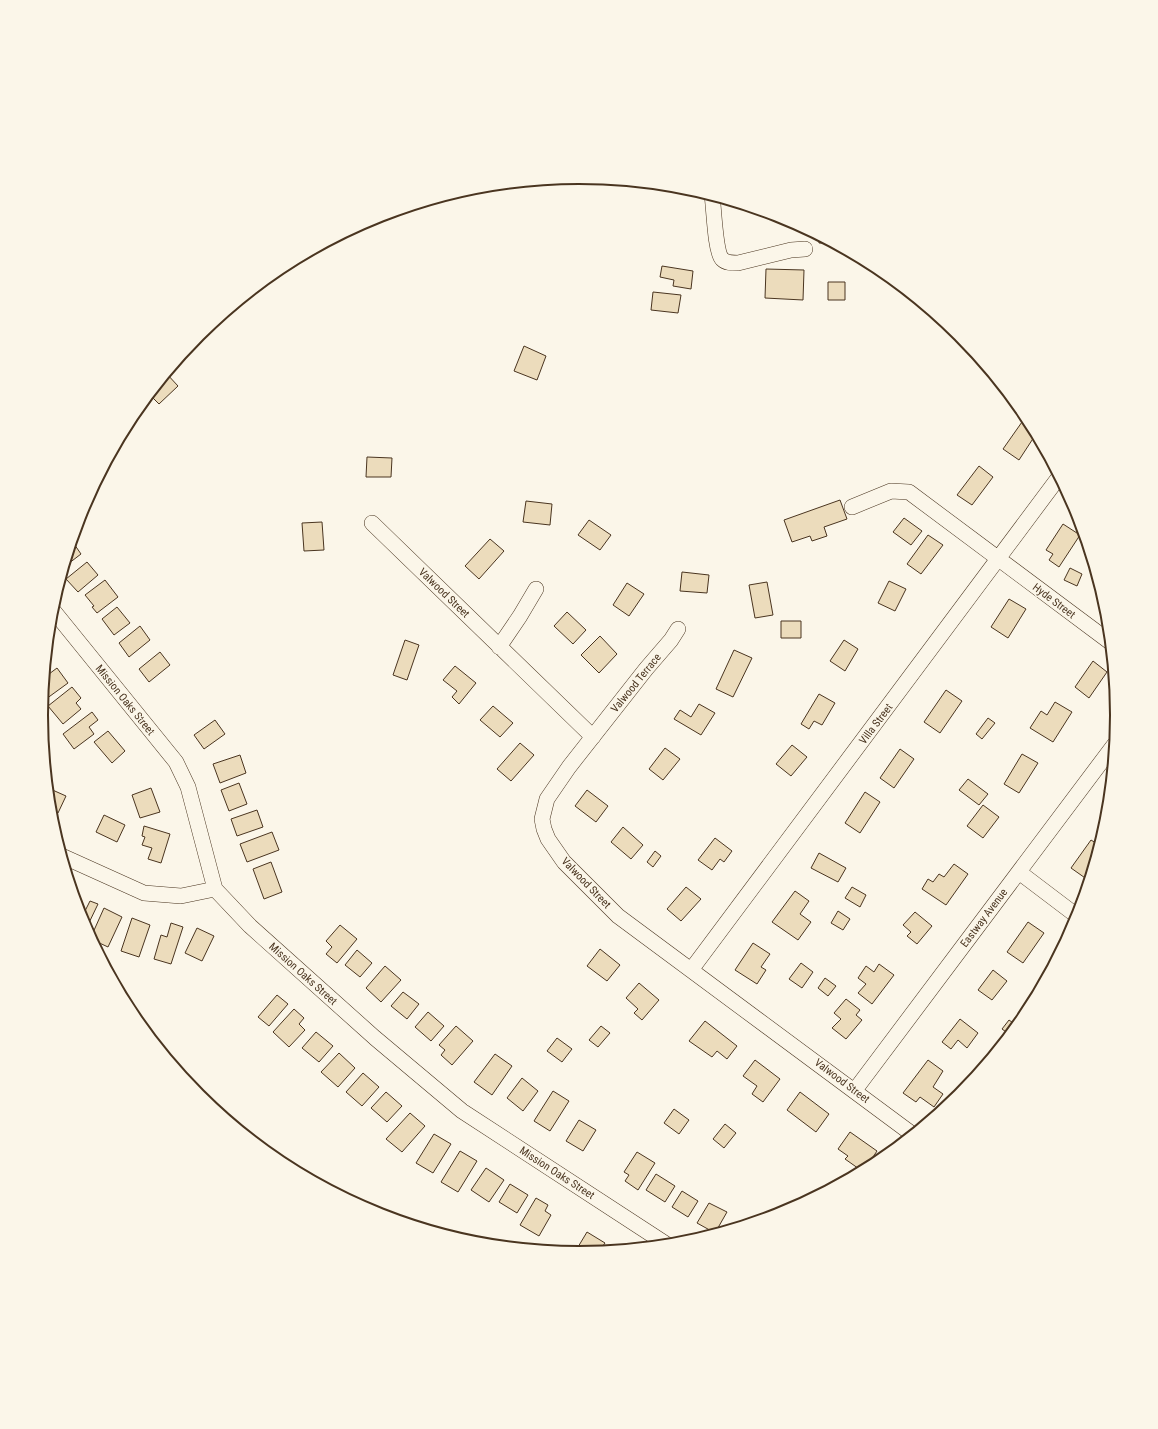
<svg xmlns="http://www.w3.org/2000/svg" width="1158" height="1429" viewBox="0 0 1158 1429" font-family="'Roboto Condensed',sans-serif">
<rect width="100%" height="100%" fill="#fbf6e9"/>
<!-- building -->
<path fill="#ecdcbc" stroke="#4a3520" d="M 819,236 L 833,243 L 819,243 Z
M 662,266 L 693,271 L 691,289 L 673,286 L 674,280 L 660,277 Z
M 766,269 L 804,270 L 803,300 L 765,298 Z
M 828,282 L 845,282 L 845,300 L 828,300 Z
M 653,292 L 681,295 L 678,313 L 651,310 Z
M 208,326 L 212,330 L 195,349 L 190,344 L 199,334 Z
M 524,346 L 546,356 L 537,380 L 514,371 Z
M 166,373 L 178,386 L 159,404 L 149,394 Z
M 1022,422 L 1035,432 L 1036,434 L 1019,460 L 1003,449 Z
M 367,457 L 392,458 L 391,477 L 366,477 Z
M 979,466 L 993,477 L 972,505 L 957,495 Z
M 840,500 L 847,519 L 824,527 L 827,536 L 812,541 L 810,536 L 792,542 L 784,520 Z
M 526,501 L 552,504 L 550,525 L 523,522 Z
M 904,518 L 922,531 L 911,545 L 893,532 Z
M 589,520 L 611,535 L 600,550 L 578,535 Z
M 322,522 L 324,550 L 304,551 L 302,523 Z
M 1063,524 L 1080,535 L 1059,567 L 1049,560 L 1053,554 L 1046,550 Z
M 928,535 L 943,545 L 921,574 L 907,564 Z
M 490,539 L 504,551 L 479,579 L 465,566 Z
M 72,541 L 81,554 L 64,567 Z
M 87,562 L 98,575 L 78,592 L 66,579 Z
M 1070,568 L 1082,574 L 1077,586 L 1064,580 Z
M 682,572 L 709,575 L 707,593 L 680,591 Z
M 105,580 L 118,597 L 97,613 L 92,607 L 94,606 L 85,595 Z
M 889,581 L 906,589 L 895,611 L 878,603 Z
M 767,582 L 773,615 L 755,618 L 749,585 Z
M 627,583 L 644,594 L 629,616 L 613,605 Z
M 1009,599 L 1026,609 L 1008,638 L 991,627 Z
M 117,607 L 130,623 L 114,635 L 102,619 Z
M 567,612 L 586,630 L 573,644 L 554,626 Z
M 781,621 L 801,621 L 801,638 L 781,638 Z
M 140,626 L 150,640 L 129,657 L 119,643 Z
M 600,636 L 617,654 L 599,673 L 581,655 Z
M 405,640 L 419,645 L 407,680 L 393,675 Z
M 844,640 L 858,649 L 845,671 L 830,661 Z
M 734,650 L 752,658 L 733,697 L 716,689 Z
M 160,652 L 170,665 L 149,682 L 139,669 Z
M 1093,661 L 1107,672 L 1089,698 L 1075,687 Z
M 455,666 L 476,683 L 459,704 L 452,697 L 457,691 L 443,680 Z
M 57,668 L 68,683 L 46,699 L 43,695 L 45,677 Z
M 72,687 L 81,698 L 76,703 L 81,709 L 63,724 L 48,706 Z
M 946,690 L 962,701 L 940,733 L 924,722 Z
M 819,694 L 835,703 L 822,725 L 814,721 L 809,729 L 801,724 Z
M 1055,702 L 1072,712 L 1053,742 L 1030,728 L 1041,711 L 1047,715 Z
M 699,704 L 715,713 L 701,735 L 674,719 L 680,710 L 691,717 Z
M 493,706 L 513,723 L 500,737 L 480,720 Z
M 92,712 L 98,720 L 89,727 L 94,734 L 74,749 L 63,734 Z
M 988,718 L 995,723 L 982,739 L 976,734 Z
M 215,720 L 225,734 L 204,749 L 194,735 Z
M 108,731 L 125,751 L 112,763 L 94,742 Z
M 520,743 L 534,755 L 511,781 L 497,769 Z
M 792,745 L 807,757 L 791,776 L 776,764 Z
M 665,748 L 680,759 L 663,780 L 649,769 Z
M 900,749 L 914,759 L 894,788 L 880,778 Z
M 1022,754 L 1038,763 L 1019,793 L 1004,784 Z
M 240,755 L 246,773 L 220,783 L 213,764 Z
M 968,779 L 988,794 L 979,805 L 959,790 Z
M 239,783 L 247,804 L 229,811 L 221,790 Z
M 48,788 L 66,796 L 58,813 L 50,810 Z
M 151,788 L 160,812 L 140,818 L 132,795 Z
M 587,790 L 608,806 L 596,822 L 575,806 Z
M 865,792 L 880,802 L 860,833 L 845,823 Z
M 983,805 L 999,817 L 983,838 L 967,826 Z
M 257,810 L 263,827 L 237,836 L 231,819 Z
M 104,815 L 125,825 L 117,842 L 96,832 Z
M 144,826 L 170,834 L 161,863 L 148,859 L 152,848 L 142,845 L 145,837 L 142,836 Z
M 623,827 L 643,845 L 631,859 L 611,842 Z
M 272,832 L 279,850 L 247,862 L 240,844 Z
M 715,838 L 732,851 L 724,862 L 720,859 L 712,870 L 698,860 Z
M 1091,840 L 1099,845 L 1088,880 L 1071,868 Z
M 655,851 L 661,856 L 653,867 L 647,862 Z
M 819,853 L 846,868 L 838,882 L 811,868 Z
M 271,862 L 282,892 L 264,899 L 253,869 Z
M 954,864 L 968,874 L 946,905 L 922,889 L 928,879 L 933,882 L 939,874 L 944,877 Z
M 686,887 L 701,899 L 681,921 L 667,909 Z
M 852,887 L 866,895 L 860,907 L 845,898 Z
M 795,891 L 809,901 L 800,914 L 811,922 L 798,940 L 772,922 Z
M 90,901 L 98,904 L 86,929 L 82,920 L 78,908 L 85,911 Z
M 104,908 L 122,917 L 108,947 L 93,940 L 91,937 Z
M 838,911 L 850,919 L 843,930 L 831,923 Z
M 915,912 L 932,926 L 917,944 L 907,936 L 911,932 L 903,925 Z
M 132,918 L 150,925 L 139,957 L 121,951 Z
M 1028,922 L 1044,933 L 1023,963 L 1007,952 Z
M 171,923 L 183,927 L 171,964 L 154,959 L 161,935 L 167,937 Z
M 340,925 L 357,939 L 337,963 L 326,954 L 332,947 L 326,941 Z
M 197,928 L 214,936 L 202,961 L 185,953 Z
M 753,943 L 770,954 L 761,967 L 766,970 L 757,984 L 735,970 Z
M 600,949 L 620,965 L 607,981 L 587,966 Z
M 357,950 L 372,963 L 360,977 L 345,965 Z
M 801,963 L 813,972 L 802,988 L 789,979 Z
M 879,964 L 894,975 L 872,1004 L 858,993 L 866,984 L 858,978 L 866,966 L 874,972 Z
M 385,966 L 401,980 L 381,1002 L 366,988 Z
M 993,970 L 1007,981 L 992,1000 L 978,990 Z
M 825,978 L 836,986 L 828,996 L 818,988 Z
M 639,983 L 659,1000 L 642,1020 L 634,1013 L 638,1009 L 626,998 Z
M 403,992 L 419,1004 L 407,1019 L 391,1006 Z
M 277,995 L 288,1004 L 269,1026 L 258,1017 Z
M 846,999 L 860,1010 L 856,1015 L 862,1020 L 846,1039 L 832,1028 L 841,1019 L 834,1013 Z
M 294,1009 L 304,1018 L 299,1024 L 305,1030 L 289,1047 L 273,1032 Z
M 428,1012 L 444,1026 L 431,1041 L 415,1027 Z
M 960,1019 L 978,1033 L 967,1048 L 958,1040 L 951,1049 L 942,1042 Z
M 1009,1020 L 1016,1025 L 1009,1034 L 1002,1029 Z
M 705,1021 L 737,1046 L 727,1059 L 717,1051 L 712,1057 L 689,1041 Z
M 456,1026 L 473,1041 L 452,1065 L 441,1055 L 445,1050 L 439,1045 Z
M 601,1026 L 610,1033 L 598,1047 L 589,1040 Z
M 316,1032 L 333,1046 L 319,1062 L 302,1048 Z
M 557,1038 L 572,1049 L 562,1062 L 547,1051 Z
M 339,1053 L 355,1068 L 338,1087 L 321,1072 Z
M 495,1054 L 512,1066 L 492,1095 L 474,1082 Z
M 755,1060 L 780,1079 L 763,1102 L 752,1094 L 757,1086 L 743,1076 Z
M 928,1060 L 943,1071 L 933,1087 L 943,1094 L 934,1107 L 920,1097 L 916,1102 L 903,1093 Z
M 363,1073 L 379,1087 L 362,1106 L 346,1092 Z
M 522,1078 L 538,1091 L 523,1111 L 507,1098 Z
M 553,1091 L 569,1101 L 550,1131 L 534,1121 Z
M 386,1092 L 402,1106 L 387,1122 L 371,1108 Z
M 800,1092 L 829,1114 L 816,1132 L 787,1110 Z
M 674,1109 L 689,1120 L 679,1134 L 664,1123 Z
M 410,1113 L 425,1126 L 402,1152 L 386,1139 Z
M 579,1120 L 596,1130 L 583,1151 L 566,1141 Z
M 725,1124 L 736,1133 L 724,1148 L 713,1139 Z
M 850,1132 L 877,1151 L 865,1169 L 862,1171 L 845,1159 L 848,1156 L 838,1149 Z
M 434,1134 L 451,1144 L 433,1173 L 416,1163 Z
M 460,1151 L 477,1161 L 458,1192 L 441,1182 Z
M 637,1152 L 655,1163 L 638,1190 L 625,1181 L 629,1175 L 624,1172 Z
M 486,1168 L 504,1180 L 489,1202 L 471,1190 Z
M 656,1174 L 675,1186 L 665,1202 L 646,1190 Z
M 510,1184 L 528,1195 L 517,1213 L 499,1202 Z
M 682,1191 L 698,1201 L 688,1217 L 672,1207 Z
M 536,1198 L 548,1205 L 545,1211 L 551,1215 L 539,1236 L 520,1225 Z
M 709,1203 L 727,1212 L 715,1233 L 697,1223 Z
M 587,1232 L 605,1243 L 600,1250 L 575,1252 Z"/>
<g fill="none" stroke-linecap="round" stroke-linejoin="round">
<defs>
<path id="minor" d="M 712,195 C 714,208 715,251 722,259 C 726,263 732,263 738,263 L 791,250 L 805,249
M 852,507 L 891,491 L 909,492 L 1110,642
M 372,523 L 593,737
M 52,609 L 176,762 L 188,787 L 215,889 L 250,926 L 375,1038 L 462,1111 L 666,1244
M 678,629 L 671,640 L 646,669 L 569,767 L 547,799 L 542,819 L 544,829 L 548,839 L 564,862 L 618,916 L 912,1134
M 499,647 L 520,616 L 536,589
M 62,856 L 144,893 L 181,896 L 215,889
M 1019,872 L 1077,916
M 691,970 L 1059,477
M 855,1090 L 1114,745"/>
</defs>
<!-- minor casing -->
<use href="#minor" stroke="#4a3520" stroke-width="16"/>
<!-- minor -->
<use href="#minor" stroke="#fbf6e9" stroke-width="15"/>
</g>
<g text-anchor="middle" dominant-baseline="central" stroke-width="3" stroke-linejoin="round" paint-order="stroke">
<!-- street labels -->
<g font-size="11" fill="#4a3520" stroke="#fbf6e9">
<text transform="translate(444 593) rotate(44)">Valwood Street</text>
<text transform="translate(1054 601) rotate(37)">Hyde Street</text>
<text transform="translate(636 683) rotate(-51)">Valwood Terrace</text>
<text transform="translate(125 700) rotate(51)">Mission Oaks Street</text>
<text transform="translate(876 724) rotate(-53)">Villa Street</text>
<text transform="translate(586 883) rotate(46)">Valwood Street</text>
<text transform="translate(984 918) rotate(-53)">Eastway Avenue</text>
<text transform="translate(303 974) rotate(42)">Mission Oaks Street</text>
<text transform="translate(842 1081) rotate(37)">Valwood Street</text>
<text transform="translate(557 1173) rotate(33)">Mission Oaks Street</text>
</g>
</g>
<!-- crop -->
<path d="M0 0H1158V1429H0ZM48 715a531 531 0 1 1 1062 0a531 531 0 1 1-1062 0Z" fill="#fbf6e9" fill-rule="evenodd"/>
<path fill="none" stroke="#4a3520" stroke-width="2" d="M48 715a531 531 0 1 1 1062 0a531 531 0 1 1-1062 0Z"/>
</svg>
